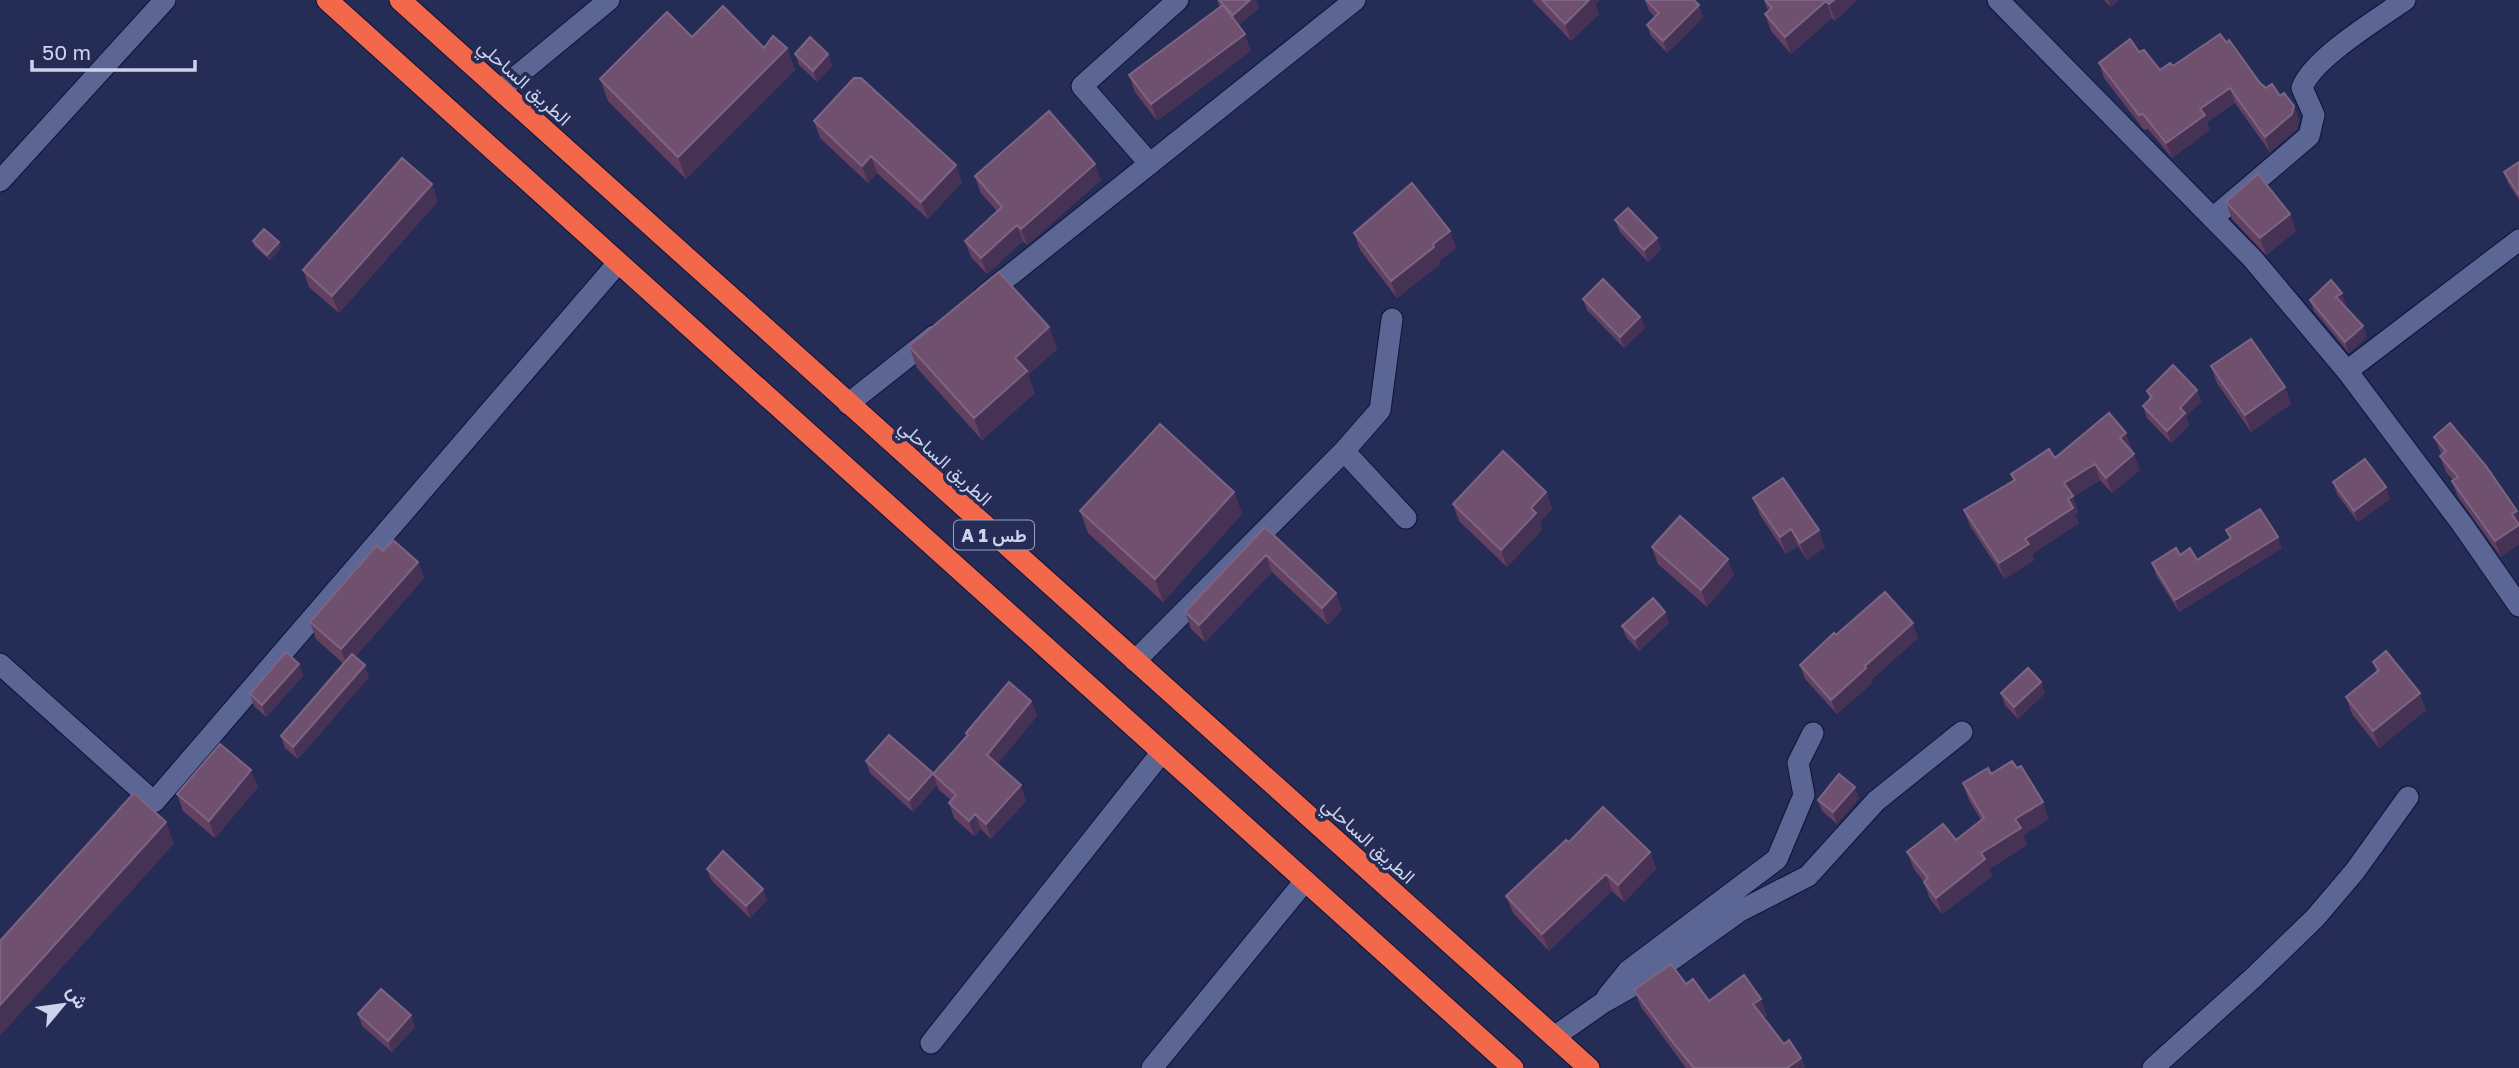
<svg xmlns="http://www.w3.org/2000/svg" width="2519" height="1068" viewBox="0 0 2519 1068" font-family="'Golos Text',Vazirmatn,sans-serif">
<rect width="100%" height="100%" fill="#252d56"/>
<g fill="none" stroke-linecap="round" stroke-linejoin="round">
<defs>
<path id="street" d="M 1998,0 L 2252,258 L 2347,371 L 2462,524 L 2519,606
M 500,90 L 609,0
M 1150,164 L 1082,86 L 1178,0
M 0,181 L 165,0
M 2213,218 L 2309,136 L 2314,115 L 2302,88 C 2312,59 2378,19 2405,0
M 2347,371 L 2519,240
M 1344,451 L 1406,518
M 1135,661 L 1344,451 L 1380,410 L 1392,319
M 0,664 L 154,802 L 618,263
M 1607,997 L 1628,971 L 1777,859 L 1804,795 L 1798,763 L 1813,733
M 1554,1037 L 1604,1002 L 1645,979 L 1740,911 L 1808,876 L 1876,801 L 1962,732
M 931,1043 L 1162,752
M 1152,1068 L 1305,881
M 2153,1068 L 2253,978 L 2315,918 L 2355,871 L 2408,797"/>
<path id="secondary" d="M 984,296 L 1355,0
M 848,404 L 934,336"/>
<path id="highway" d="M 327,0 L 1513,1068
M 400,0 L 1589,1068"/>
</defs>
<!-- street casing -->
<use href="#street" stroke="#0f133a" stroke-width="23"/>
<!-- secondary casing -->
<use href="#secondary" stroke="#0f133a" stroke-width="23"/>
<!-- highway casing -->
<use href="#highway" stroke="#0f133a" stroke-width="23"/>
<!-- street -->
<use href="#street" stroke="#5b6694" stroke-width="21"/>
<!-- secondary -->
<use href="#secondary" stroke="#5b6694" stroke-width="21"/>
<!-- highway -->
<use href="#highway" stroke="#f3684a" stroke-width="21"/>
</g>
<!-- wall -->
<path fill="#644060" d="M 1217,0 L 1256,0 L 1259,8 L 1238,26 L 1251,51 L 1157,121 L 1135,92 L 1129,75 L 1220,8 Z
M 1532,0 L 1599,0 L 1595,4 L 1599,14 L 1571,41 Z
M 1645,0 L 1703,17 L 1667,53 L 1651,36 L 1647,25 L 1655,17 L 1649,11 Z
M 1764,0 L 1857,0 L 1835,21 L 1832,18 L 1791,54 L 1771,31 L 1765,14 L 1768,11 Z
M 2104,0 L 2118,0 L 2111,7 Z
M 692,37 L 764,48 L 787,48 L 795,70 L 686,179 L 608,101 L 600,79 Z
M 2227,43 L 2260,83 L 2266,88 L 2280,96 L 2294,106 L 2299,121 L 2297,129 L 2270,152 L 2235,103 L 2207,122 L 2210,130 L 2172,158 L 2148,129 L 2144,130 L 2104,78 L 2099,63 L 2139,52 L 2160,70 L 2173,66 Z
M 795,54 L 828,54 L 832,66 L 817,82 L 799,65 Z
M 814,121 L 962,182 L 928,219 L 877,173 L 868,183 L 820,138 Z
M 2519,162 L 2519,200 L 2508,183 L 2504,172 Z
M 975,176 L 1101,180 L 1027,245 L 1023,241 L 987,274 L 971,257 L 965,241 L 997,211 L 980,192 Z
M 438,201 L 339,313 L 309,287 L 303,270 Z
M 2226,202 L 2296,231 L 2266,255 L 2232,219 Z
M 1615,220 L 1661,249 L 1648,262 L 1620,232 Z
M 1450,231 L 1456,248 L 1439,261 L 1440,264 L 1397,298 L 1360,250 L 1354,233 Z
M 253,241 L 279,242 L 281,248 L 270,260 L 255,247 Z
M 1583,299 L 1640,317 L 1645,328 L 1624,348 L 1587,310 Z
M 2310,300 L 2346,304 L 2344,306 L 2367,337 L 2349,353 L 2314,311 Z
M 1049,327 L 1057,349 L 1028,375 L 1035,393 L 982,440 L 917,368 L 909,346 Z
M 2211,366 L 2285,387 L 2291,404 L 2251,432 L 2217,383 Z
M 2197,390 L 2201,402 L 2186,416 L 2189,425 L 2171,443 L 2147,418 L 2143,406 L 2150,400 L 2147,391 Z
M 2434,437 L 2517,511 L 2519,517 L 2519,544 L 2501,557 L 2458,497 L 2452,481 L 2453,480 L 2446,472 L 2440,456 L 2442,455 Z
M 2132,449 L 2131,450 L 2140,470 L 2112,493 L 2100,480 L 2073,497 L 2078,512 L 2075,514 L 2079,523 L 2032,554 L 2034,560 L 2005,579 L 1970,526 L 1964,510 L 2013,480 L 2011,474 L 2055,458 Z
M 2333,482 L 2386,487 L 2390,499 L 2358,522 L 2337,494 Z
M 1234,492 L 1242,514 L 1163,602 L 1088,533 L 1080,511 Z
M 1546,492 L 1552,509 L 1540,522 L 1542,530 L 1507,567 L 1459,521 L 1453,504 Z
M 1753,498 L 1825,547 L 1807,560 L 1798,546 L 1786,554 L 1760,515 Z
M 1265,527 L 1336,593 L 1342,610 L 1328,625 L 1272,572 L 1205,642 L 1191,629 L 1185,612 Z
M 2226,530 L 2282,548 L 2179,612 L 2156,575 L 2152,563 L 2180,555 L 2197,560 L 2230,539 Z
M 1652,548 L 1734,575 L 1707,607 L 1658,564 Z
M 383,551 L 418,562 L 424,578 L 355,657 L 369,677 L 298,759 L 285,748 L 281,736 L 344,664 L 316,639 L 310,622 Z
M 1665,612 L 1669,623 L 1639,651 L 1626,637 L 1622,626 Z
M 1836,635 L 1918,638 L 1871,680 L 1872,683 L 1837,714 L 1805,679 L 1800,665 Z
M 2373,662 L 2426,710 L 2379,748 L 2352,714 L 2346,697 L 2377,673 Z
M 299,664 L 303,676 L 266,717 L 254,706 L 250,694 Z
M 2001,693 L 2045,693 L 2018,719 L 2005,705 Z
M 1031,701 L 1037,716 L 997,764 L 1026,801 L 991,839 L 981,829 L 974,836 L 954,818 L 949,803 L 951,800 L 938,789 L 937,785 L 913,812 L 870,773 L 866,761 L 933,773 L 967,736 L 966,733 Z
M 1991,774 L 2049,819 L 2023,835 L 2027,845 L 1989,869 L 1992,876 L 1942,914 L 1930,899 L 1924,882 L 1914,869 L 1907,852 L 1956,840 L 1981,820 L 1969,800 L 1963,783 Z
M 258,787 L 215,838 L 183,811 L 177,794 Z
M 1859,798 L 1837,824 L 1822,811 L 1818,800 Z
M 1569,842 L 1650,852 L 1656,869 L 1624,902 L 1612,891 L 1549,951 L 1513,913 L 1506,896 Z
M 707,869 L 767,900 L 750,918 L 711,880 Z
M 1686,984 L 1709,1001 L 1767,1016 L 1763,1018 L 1784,1044 L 1801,1058 L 1805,1068 L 1686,1068 L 1641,1007 L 1634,990 Z
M 358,1014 L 415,1027 L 392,1052 L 362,1026 Z"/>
<!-- shaded-wall -->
<path fill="#463255" d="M 1250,0 L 1256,0 L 1259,8 L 1237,27 L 1233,15 Z
M 1589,0 L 1599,0 L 1595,4 L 1599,14 L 1571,41 L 1565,24 Z
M 1834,0 L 1857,0 L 1835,21 L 1829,4 Z
M 2108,0 L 2118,0 L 2111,7 Z
M 1826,1 L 1832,18 L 1791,54 L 1785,37 Z
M 1699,5 L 1703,17 L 1667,53 L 1663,41 Z
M 1245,34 L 1251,51 L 1157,121 L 1151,104 Z
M 787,48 L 795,70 L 686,179 L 678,157 Z
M 828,54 L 832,66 L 817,82 L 813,71 Z
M 2230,88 L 2235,103 L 2207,122 L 2210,130 L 2172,158 L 2166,143 L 2200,109 Z
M 2294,106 L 2299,121 L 2297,129 L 2270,152 L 2265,137 Z
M 871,156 L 877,173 L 868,183 L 862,166 Z
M 1095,164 L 1101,180 L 1027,245 L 1021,229 Z
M 956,165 L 962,182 L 928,219 L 921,202 Z
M 432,184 L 438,201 L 339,313 L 332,296 Z
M 2290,214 L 2296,231 L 2266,255 L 2260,238 Z
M 1017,225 L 1023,241 L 987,274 L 981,258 Z
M 1450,231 L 1456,248 L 1439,261 L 1440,264 L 1397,298 L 1391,281 Z
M 1657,238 L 1661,249 L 1648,262 L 1644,250 Z
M 279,242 L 281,248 L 270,260 L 267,255 Z
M 2342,293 L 2346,304 L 2340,309 L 2336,297 Z
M 1640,317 L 1645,328 L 1624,348 L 1620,337 Z
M 2363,326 L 2367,337 L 2349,353 L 2345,342 Z
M 1049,327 L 1057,349 L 1028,375 L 1035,393 L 982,440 L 974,418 L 1015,358 Z
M 2285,387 L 2291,404 L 2251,432 L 2245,415 Z
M 2197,390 L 2201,402 L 2186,416 L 2189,425 L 2171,443 L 2167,431 L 2180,408 Z
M 2126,433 L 2132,449 L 2126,453 L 2120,438 Z
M 2134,454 L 2140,470 L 2112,493 L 2106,478 Z
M 2095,464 L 2100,480 L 2073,497 L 2078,512 L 2075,514 L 2079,523 L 2032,554 L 2034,560 L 2005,579 L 1999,563 L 2068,499 L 2064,483 Z
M 2386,487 L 2390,499 L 2358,522 L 2354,511 Z
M 1234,492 L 1242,514 L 1163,602 L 1155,579 Z
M 1546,492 L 1552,509 L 1540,522 L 1542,530 L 1507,567 L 1501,550 L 1531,508 Z
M 2517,511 L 2519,517 L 2519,544 L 2501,557 L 2495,541 L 2512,514 Z
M 1791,529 L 1798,546 L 1786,554 L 1780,537 Z
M 1819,530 L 1825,547 L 1807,560 L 1800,543 Z
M 2278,537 L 2282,548 L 2179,612 L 2175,600 Z
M 1266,555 L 1272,572 L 1205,642 L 1199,625 Z
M 1728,559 L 1734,575 L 1707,607 L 1701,590 Z
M 418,562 L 424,578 L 347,666 L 341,649 Z
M 1336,593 L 1342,610 L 1328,625 L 1322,608 Z
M 1665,612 L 1669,623 L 1639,651 L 1635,639 Z
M 1913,623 L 1918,638 L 1871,680 L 1872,683 L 1837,714 L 1831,700 L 1865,666 Z
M 299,664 L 303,676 L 266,717 L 262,705 Z
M 365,665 L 369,677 L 298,759 L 293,747 Z
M 2041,682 L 2045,693 L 2018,719 L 2014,707 Z
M 2420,693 L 2426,710 L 2379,748 L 2373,731 Z
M 1031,701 L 1037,716 L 993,770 L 987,755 Z
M 251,770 L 258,787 L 215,838 L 209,821 Z
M 933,773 L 937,785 L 913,812 L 909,800 Z
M 1021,785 L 1026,801 L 991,839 L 986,824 Z
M 1855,787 L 1859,798 L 1837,824 L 1833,812 Z
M 2043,802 L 2049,819 L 2023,835 L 2027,845 L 1989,869 L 1992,876 L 1942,914 L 1936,898 L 2015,819 Z
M 975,814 L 981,829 L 974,836 L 969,821 Z
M 166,822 L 174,844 L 0,1036 L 0,1005 Z
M 1650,852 L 1656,869 L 1624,902 L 1618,885 Z
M 1606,874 L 1612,891 L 1549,951 L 1542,934 Z
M 763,889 L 767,900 L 750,918 L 746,906 Z
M 1761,999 L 1767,1016 L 1759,1021 L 1753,1004 Z
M 411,1015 L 415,1027 L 392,1052 L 388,1041 Z
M 1801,1058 L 1805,1068 L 1787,1068 Z"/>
<!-- building -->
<path fill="#6f506f" stroke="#7e6483" stroke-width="2" d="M 1219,0 L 1250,0 L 1233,15 Z
M 1542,0 L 1589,0 L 1565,24 Z
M 1646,0 L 1694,0 L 1699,5 L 1663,41 L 1647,25 L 1659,13 Z
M 1765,0 L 1834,0 L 1829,4 L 1826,1 L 1785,37 L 1765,14 L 1772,8 Z
M 1223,5 L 1245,34 L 1151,104 L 1129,75 Z
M 723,6 L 764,48 L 773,36 L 787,48 L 678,157 L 600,79 L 667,12 L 692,37 Z
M 2220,34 L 2227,43 L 2229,40 L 2260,83 L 2266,88 L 2272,84 L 2280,96 L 2284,93 L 2294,106 L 2292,114 L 2265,137 L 2230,88 L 2200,109 L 2205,115 L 2166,143 L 2143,114 L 2139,115 L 2099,63 L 2130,39 L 2139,52 L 2144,50 L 2160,70 L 2170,63 L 2173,66 Z
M 810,37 L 828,54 L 813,71 L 795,54 Z
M 854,78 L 861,78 L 956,165 L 921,202 L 871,156 L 862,166 L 814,121 Z
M 1049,111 L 1095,164 L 1021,229 L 1017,225 L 981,258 L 965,241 L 1002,207 L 975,176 Z
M 402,158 L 432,184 L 332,296 L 303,270 Z
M 2519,162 L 2519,195 L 2504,172 Z
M 2258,174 L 2290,214 L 2260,238 L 2226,202 Z
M 1412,183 L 1450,231 L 1433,244 L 1434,247 L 1391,281 L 1354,233 Z
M 1628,208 L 1657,238 L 1644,250 L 1615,220 Z
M 264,229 L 279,242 L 267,255 L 253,241 Z
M 999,272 L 1049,327 L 1015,358 L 1027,371 L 974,418 L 909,346 Z
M 1603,279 L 1640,317 L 1620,337 L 1583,299 Z
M 2331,280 L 2342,293 L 2336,297 L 2363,326 L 2345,342 L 2310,300 Z
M 2251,339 L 2285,387 L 2245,415 L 2211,366 Z
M 2173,365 L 2197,390 L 2180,408 L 2185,413 L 2167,431 L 2143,406 L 2152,397 L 2147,391 Z
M 2109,413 L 2126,433 L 2120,438 L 2134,454 L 2106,478 L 2095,464 L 2064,483 L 2073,496 L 2068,499 L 2073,508 L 2025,539 L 2029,544 L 1999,563 L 1964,510 L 2015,480 L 2011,474 L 2049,449 L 2055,458 Z
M 2450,423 L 2486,466 L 2517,511 L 2512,514 L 2519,525 L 2495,541 L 2452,481 L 2458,477 L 2440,456 L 2446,451 L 2434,437 Z
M 1160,424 L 1234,492 L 1155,579 L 1080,511 Z
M 1503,451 L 1546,492 L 1531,508 L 1536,513 L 1501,550 L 1453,504 Z
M 2365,459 L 2386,487 L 2354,511 L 2333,482 Z
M 1783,478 L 1819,530 L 1800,543 L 1791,529 L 1780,537 L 1753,498 Z
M 2260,509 L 2278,537 L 2175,600 L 2152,563 L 2176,548 L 2180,555 L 2190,548 L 2197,560 L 2231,538 L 2226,530 Z
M 1680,516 L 1728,559 L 1701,590 L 1652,547 Z
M 1265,527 L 1336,593 L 1322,608 L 1266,555 L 1199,625 L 1185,612 Z
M 393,540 L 418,562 L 341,649 L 310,622 L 377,545 L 383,551 Z
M 1885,592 L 1913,623 L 1865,666 L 1866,668 L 1831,700 L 1800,665 L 1834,633 L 1836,635 Z
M 1653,598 L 1665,612 L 1635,639 L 1622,626 Z
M 2386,651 L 2420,693 L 2373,731 L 2346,697 L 2379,670 L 2373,662 Z
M 286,652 L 299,664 L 262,705 L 250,694 Z
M 352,654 L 365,665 L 293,747 L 281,736 Z
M 2028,668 L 2041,682 L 2014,707 L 2001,693 Z
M 1009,682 L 1031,701 L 987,755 L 1021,785 L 986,824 L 975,814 L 969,821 L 949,803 L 956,795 L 933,774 L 968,735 L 966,733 Z
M 889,735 L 933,773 L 909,800 L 866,761 Z
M 220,744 L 251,770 L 209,821 L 177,794 Z
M 2012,761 L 2017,768 L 2021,766 L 2043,802 L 2015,819 L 2021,828 L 1981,853 L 1985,859 L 1936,898 L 1924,882 L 1928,878 L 1907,852 L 1943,824 L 1956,840 L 1984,818 L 1963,783 L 1988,768 L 1991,774 Z
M 1839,774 L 1855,787 L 1833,812 L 1818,800 Z
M 134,793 L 166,822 L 0,1005 L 0,941 Z
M 1603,807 L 1650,852 L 1618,885 L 1606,874 L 1542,934 L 1506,896 L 1566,840 L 1569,842 Z
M 723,851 L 763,889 L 746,906 L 707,869 Z
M 1671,964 L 1686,984 L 1693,979 L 1709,1001 L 1744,975 L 1761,999 L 1753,1004 L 1784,1044 L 1789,1040 L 1801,1058 L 1787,1068 L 1694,1068 L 1675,1045 L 1634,990 Z
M 381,989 L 411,1015 L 388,1041 L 358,1014 Z"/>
<g text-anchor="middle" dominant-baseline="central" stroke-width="7" stroke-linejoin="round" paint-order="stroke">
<!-- shield labels -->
<rect fill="#252d56" stroke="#9aa1c0" stroke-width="2" x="954" y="520.5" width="80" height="29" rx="5"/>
<g font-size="18" font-weight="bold" fill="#ccd3ed">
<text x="994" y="535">A 1 طس</text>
</g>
<!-- street labels -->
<g font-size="19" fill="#ccd3ed" stroke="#252d56">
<text transform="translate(525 82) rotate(42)">الطريق الساحلي</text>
<text transform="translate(946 462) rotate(42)">الطريق الساحلي</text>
<text transform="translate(1369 840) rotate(42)">الطريق الساحلي</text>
</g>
</g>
<!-- north arrow -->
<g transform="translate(63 1005) rotate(61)" stroke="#252d56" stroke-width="5" paint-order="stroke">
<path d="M0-5L12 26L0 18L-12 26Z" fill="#ccd3ed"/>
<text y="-10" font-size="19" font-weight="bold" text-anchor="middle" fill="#ccd3ed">ش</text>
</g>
<!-- scale -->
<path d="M32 60v10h163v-10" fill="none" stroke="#ccd3ed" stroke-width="3.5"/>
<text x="42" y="60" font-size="21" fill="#ccd3ed" stroke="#252d56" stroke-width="5" paint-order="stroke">50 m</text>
</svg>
